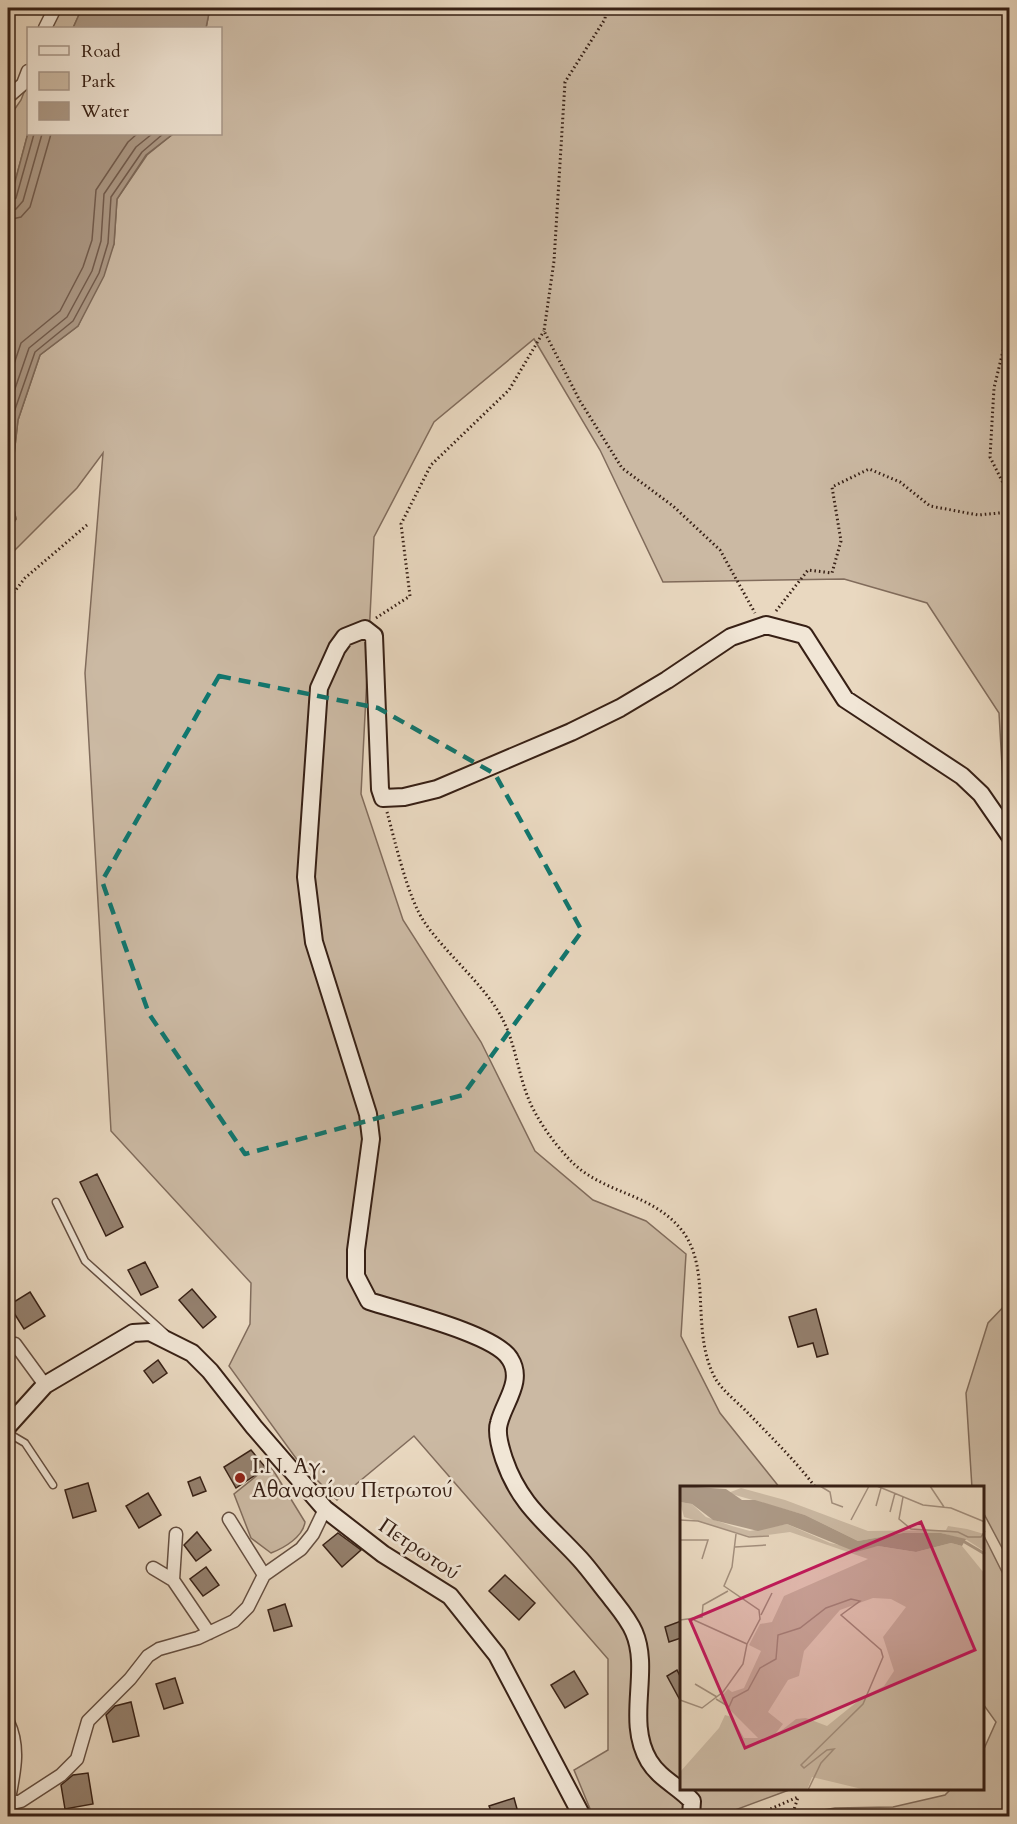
<svg xmlns="http://www.w3.org/2000/svg" width="1017" height="1824" viewBox="0 0 1017 1824" font-family="Cardo,serif">
<rect width="100%" height="100%" fill="#e9d8c0"/>
<filter id="stains"><feTurbulence type="fractalNoise" baseFrequency=".00333" numOctaves="4"/><feColorMatrix values="0 0 0 0 .2 0 0 0 0 .09 0 0 0 0 .02 0 0 0 .5 -.17"/></filter>
<radialGradient id="worn" r=".72"><stop offset=".6" stop-color="#630" stop-opacity="0"/><stop offset="1" stop-color="#630" stop-opacity=".3"/></radialGradient>
<!-- green -->
<path fill="#cbb9a3" stroke="#816c5c" stroke-width="1.5" d="M 60,8 L 82,8 L 73,28 L 50,28 Z
M 210,8 L 1009,8 L 1009,888 L 999,713 L 927,603 L 844,579 L 663,582 L 600,450 L 534,339 L 434,422 L 374,537 L 361,794 L 403,920 L 481,1042 L 535,1151 L 593,1200 L 646,1221 L 686,1254 L 681,1336 L 720,1413 L 780,1488 L 681,1488 L 681,1790 L 789,1790 L 719,1816 L 593,1816 L 574,1770 L 608,1750 L 608,1659 L 414,1436 L 337,1500 L 298,1461 L 229,1366 L 250,1324 L 251,1283 L 111,1131 L 85,673 L 103,453 L 77,488 L 8,557 L 8,531 L 16,519 L 10,490 L 18,420 L 40,355 L 78,326 L 114,244 L 117,199 L 147,155 L 173,134 L 220,134 L 220,28 L 206,28 Z
M 28,82 L 28,133 L 8,208 L 8,119 L 21,100 Z
M 1009,1301 L 1009,1561 L 983,1512 L 982,1488 L 972,1488 L 966,1393 L 988,1323 Z
M 270,1465 L 305,1522 C 303,1537 284,1548 271,1553 L 251,1538 L 234,1494 Z
M 983,1534 L 1009,1586 L 1009,1816 L 788,1816 L 835,1808 L 893,1807 L 945,1795 L 950,1790 L 982,1790 L 983,1751 L 996,1722 L 983,1704 Z"/>
<!-- water -->
<path fill="#ac9986" stroke="#7d6959" stroke-width="1.5" d="M 82,8 L 210,8 L 206,28 L 73,28 Z
M 28,133 L 173,134 L 146,155 L 117,199 L 114,244 L 104,276 L 78,326 L 40,355 L 18,420 L 10,490 L 16,519 L 8,531 L 8,208 Z"/>
<g fill="none" stroke-linecap="round" stroke-linejoin="round">
<!-- shore -->
<path stroke="#725c4e" stroke-width="1.5" d="M 8,203 L 16,198 L 34,134
M 8,211 L 16,209 L 23,201 L 42,134
M 8,220 L 21,217 L 30,207 L 51,134
M 8,382 L 21,343 L 60,311 L 83,267 L 92,240 L 96,190 L 128,142 L 137,134
M 8,409 L 29,348 L 67,317 L 92,271 L 101,241 L 104,194 L 136,147 L 152,134
M 8,458 L 12,418 L 35,352 L 73,321 L 99,273 L 108,243 L 111,197 L 142,152 L 163,134"/>
</g>
<!-- building -->
<path fill="#94806e" stroke="#372015" stroke-width="1.5" d="M 97,1174 L 123,1227 L 106,1236 L 80,1182 Z
M 145,1262 L 158,1287 L 141,1295 L 128,1270 Z
M 192,1289 L 216,1317 L 203,1328 L 179,1300 Z
M 30,1292 L 45,1316 L 24,1329 L 9,1305 Z
M 816,1309 L 828,1354 L 817,1357 L 813,1343 L 798,1347 L 789,1317 Z
M 158,1360 L 167,1373 L 153,1383 L 144,1371 Z
M 251,1450 L 266,1468 L 236,1488 L 224,1467 Z
M 200,1477 L 206,1491 L 193,1496 L 188,1482 Z
M 88,1483 L 96,1511 L 73,1518 L 65,1490 Z
M 148,1493 L 161,1515 L 139,1528 L 126,1506 Z
M 197,1532 L 211,1550 L 196,1561 L 184,1545 Z
M 338,1533 L 361,1550 L 342,1567 L 323,1545 Z
M 206,1567 L 219,1585 L 203,1596 L 190,1579 Z
M 505,1575 L 535,1603 L 519,1620 L 489,1591 Z
M 285,1604 L 292,1626 L 274,1631 L 268,1610 Z
M 681,1621 L 681,1638 L 669,1642 L 665,1627 Z
M 677,1670 L 681,1678 L 681,1702 L 667,1676 Z
M 574,1671 L 588,1694 L 565,1708 L 551,1685 Z
M 175,1678 L 183,1703 L 164,1709 L 156,1684 Z
M 131,1702 L 139,1736 L 113,1742 L 106,1715 L 115,1706 Z
M 88,1773 L 93,1804 L 65,1809 L 61,1785 L 73,1775 Z
M 514,1798 L 519,1816 L 493,1816 L 489,1806 Z"/>
<g fill="none" stroke-linecap="round" stroke-linejoin="round">
<defs>
<path id="lane" d="M 56,1202 L 85,1261 L 165,1333
M 8,1433 L 25,1443 L 53,1485"/>
<path id="street" d="M 45,28 L 55,8
M 8,97 L 23,84 L 28,71
M 15,1344 L 45,1385
M 229,1519 L 264,1575
M 176,1534 L 173,1580 L 209,1633
M 153,1568 L 173,1580
M 8,1722 C 21,1749 13,1776 8,1804
M 8,1804 L 21,1801 L 61,1775 L 77,1759 L 88,1721 L 130,1679 L 148,1656 L 159,1649 L 198,1638 L 234,1621 L 248,1607 L 264,1575 L 301,1549 L 313,1534 L 325,1509"/>
<path id="secondary" d="M 8,1426 L 45,1385 L 133,1333 L 150,1332 L 192,1353 L 210,1371 L 254,1427 L 325,1509 L 383,1554 L 450,1596 L 497,1655 L 582,1816
M 691,1816 L 692,1801 C 678,1786 660,1779 649,1761 C 625,1721 651,1671 634,1632 C 628,1618 617,1606 608,1594 C 599,1583 590,1570 580,1559 C 548,1524 520,1506 504,1459 C 501,1450 496,1432 499,1423 C 504,1402 524,1381 510,1359 C 496,1334 399,1311 369,1301 L 356,1276 L 356,1250 L 371,1139 L 368,1114 L 314,942 L 306,877 L 319,688 L 337,648 L 345,637 L 365,629 L 374,636 L 380,789 L 383,798 L 404,797 L 437,789 L 571,732 L 620,708 L 667,680 L 731,637 L 766,625 L 804,635 L 845,699 L 962,776 L 981,794 L 1010,836"/>
</defs>
<!-- lane casing -->
<use href="#lane" stroke="#644e40" stroke-width="9"/>
<!-- street casing -->
<use href="#street" stroke="#644e40" stroke-width="15"/>
<!-- secondary casing -->
<use href="#secondary" stroke="#372015" stroke-width="20"/>
<!-- path -->
<path stroke="#372015" stroke-width="3" stroke-dasharray="1.5 3" stroke-linecap="butt" d="M 606,8 L 605,19 L 565,82 L 554,261 L 544,331 L 580,401 L 622,468 L 673,506 L 720,550 L 755,613
M 1010,346 L 1004,347 L 994,388 L 990,457 L 1010,497
M 8,600 L 25,578 L 87,525
M 776,611 L 808,570 L 832,573 L 841,541 L 832,487 L 869,469 L 900,482 L 930,506 L 978,515 L 1010,512
M 376,618 L 410,596 L 401,524 L 431,465 L 509,390 L 544,331
M 387,812 C 395,841 408,899 425,923 C 447,955 488,988 504,1022 C 515,1045 518,1071 527,1095 C 535,1117 553,1142 569,1159 C 600,1193 649,1192 679,1227 C 714,1266 689,1329 715,1378 C 722,1390 736,1401 746,1411 C 770,1436 795,1460 816,1488
M 754,1816 L 798,1797 L 792,1816"/>
<!-- lane -->
<use href="#lane" stroke="#f1e6d6" stroke-width="6"/>
<!-- street -->
<use href="#street" stroke="#f1e6d6" stroke-width="12"/>
<!-- secondary -->
<use href="#secondary" stroke="#f1e6d6" stroke-width="16"/>
</g>
<!-- marked area -->
<path fill="none" stroke="#0f766e" stroke-width="4.5" stroke-dasharray="12 8" stroke-linejoin="round" d="M 219,676 L 378,708 L 495,774 L 582,931 L 463,1095 L 245,1154 L 149,1014 L 102,881 Z"/>
<!-- markers -->
<circle fill="#8f2418" stroke="#f1e6d6" stroke-width="2" cx="240" cy="1478" r="6"/>
<g text-anchor="middle" dominant-baseline="central" stroke-width="5" stroke-linejoin="round" paint-order="stroke">
<!-- poi labels -->
<g font-size="21" fill="#372015" stroke="#f1e6d6" text-anchor="start">
<text x="252" y="1466">Ι.Ν. Αγ.<tspan x="252" dy="24">Αθανασίου Πετρωτού</tspan></text>
</g>
<!-- street labels -->
<g font-size="21" fill="#372015" stroke="#f1e6d6">
<text transform="translate(419 1549) rotate(34)">Πετρωτού</text>
</g>
</g>
<!-- overview -->
<g transform="translate(680 1486)">
<rect width="304" height="304" fill="#e9d8c0"/>
<path d="M 61,2 L 105,14 L 188,45 L 266,44 L 268,40 L 287,43 L 304,48 L 304,65 L 287,54 L 261,47 L 223,47 L 178,55 L 125,29 L 48,7 ZM 0,16 L 12,18 L 26,31 L 52,40 L 70,45 L 107,38 L 150,57 L 179,63 L 198,60 L 236,66 L 271,57 L 282,60 L 304,87 L 304,304 L 186,304 L 132,291 L 127,304 L 0,304 L 0,286 L 39,242 L 45,229 L 52,231 L 64,252 L 78,252 L 39,213 L 48,203 L 52,206 L 64,202 L 81,165 L 69,159 L 80,138 L 92,136 L 104,110 L 188,73 L 110,46 L 73,51 L 57,47 L 4,31 ZM 193,112 L 211,113 L 226,121 L 203,151 L 214,185 L 204,200 L 183,211 L 147,240 L 126,232 L 116,233 L 93,251 L 103,238 L 88,226 L 108,194 L 119,190 L 124,165 L 160,124 Z" fill="#cbb9a3" fill-rule="evenodd"/>
<path d="M 0,0 L 46,3 L 62,14 L 75,14 L 125,29 L 178,55 L 223,47 L 261,47 L 286,53 L 282,60 L 271,57 L 236,66 L 198,60 L 176,66 L 107,38 L 78,45 L 33,34 L 12,18 L 0,16 Z" fill="#ac9986"/>
<path fill="none" stroke="#ac9986" stroke-width="3" d="M 283,55 L 305,68"/>
<path fill="none" stroke="#a28e7c" stroke-width="1.5" d="M 140,0 L 150,6 L 152,17 L 163,21M 197,0 L 243,19 L 271,22 L 305,36M 250,0 L 264,21M 223,11 L 219,33 L 231,43 L 278,46 L 288,51 L 301,51 L 305,45M 196,20 L 201,2M 210,26 L 215,7M 0,34 L 18,35 L 69,51 L 89,50M 171,34 L 189,0M 0,54 L 28,54 L 22,73M 55,61 L 86,59M 81,129 L 92,107M 0,134 L 22,131 L 23,119 L 48,105M 14,134 L 67,158M 15,198 L 37,211M 36,213 L 49,221 L 53,212 L 68,204 L 80,182 L 96,173 L 98,149 L 120,142 L 146,122 L 171,113 L 180,115 L 161,129 L 201,164 L 203,171 L 183,218 L 121,279 L 124,282 L 147,264 L 154,263 L 141,277 L 128,304M 0,214 L 22,222 L 43,206 L 63,178 L 67,158 L 80,133 L 79,124 L 44,100 L 52,81 L 56,48"/>
<path fill="#c2185b" fill-opacity="0.15" stroke="#c2185b" stroke-width="3" d="M 241,36 L 295,164 L 65,262 L 10,134 Z"/>
<rect width="304" height="304" fill="none" stroke="#372015" stroke-width="3"/>
</g>
<!-- margin -->
<rect width="1017" height="1824" fill="none" stroke="#e9d8c0" stroke-width="30"/>
<rect x="9" y="9" width="999" height="1806" fill="none" stroke="#372015" stroke-width="3"/>
<rect x="15" y="15" width="987" height="1794" fill="none" stroke="#372015" stroke-width="1.5"/>
<!-- legend -->
<rect x="27" y="27" width="195" height="108" fill="#f1e6d6" stroke="#a79789" stroke-width="1.5"/>
<rect x="39" y="46" width="30" height="9" fill="#f1e6d6" stroke="#a79789" stroke-width="1.5"/>
<text x="81" y="57" font-size="18" fill="#372015">Road</text>
<rect x="39" y="72" width="30" height="18" fill="#cbb9a3" stroke="#a79789" stroke-width="1.5"/>
<text x="81" y="87" font-size="18" fill="#372015">Park</text>
<rect x="39" y="102" width="30" height="18" fill="#ac9986" stroke="#a79789" stroke-width="1.5"/>
<text x="81" y="117" font-size="18" fill="#372015">Water</text>
<rect width="100%" height="100%" filter="url(#stains)"/>
<rect width="100%" height="100%" fill="url(#worn)"/>
</svg>
